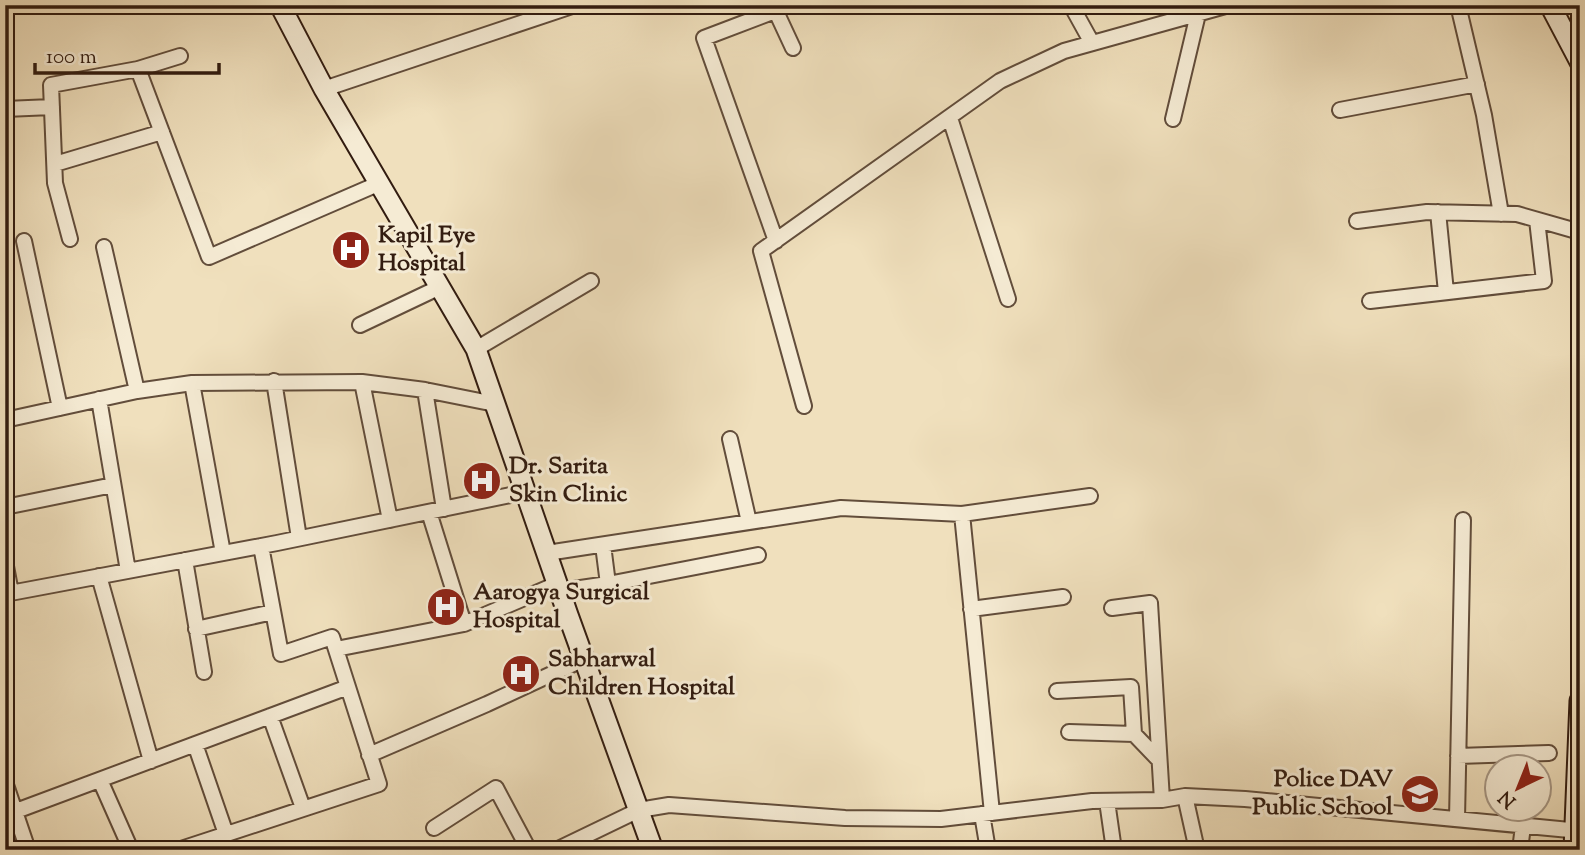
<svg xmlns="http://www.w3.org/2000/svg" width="1585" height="855" viewBox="0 0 1585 855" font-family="'Sorts Mill Goudy',serif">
<rect width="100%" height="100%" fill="#f0e0bd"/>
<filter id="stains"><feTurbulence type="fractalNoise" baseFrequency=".00286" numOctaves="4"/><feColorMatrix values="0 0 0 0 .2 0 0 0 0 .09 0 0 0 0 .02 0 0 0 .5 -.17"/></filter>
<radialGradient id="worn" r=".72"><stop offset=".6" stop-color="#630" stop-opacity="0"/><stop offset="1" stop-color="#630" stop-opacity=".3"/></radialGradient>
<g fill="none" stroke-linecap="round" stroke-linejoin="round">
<defs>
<path id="street" d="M 773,5 L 793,48
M 1071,5 L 1092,43
M 1458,5 L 1484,115 L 1501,214
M 775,11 L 704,38 L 776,241
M 138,69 L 209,257 L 380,183
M 324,89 L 575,5
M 5,109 L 52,107
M 1340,110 L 1477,84
M 950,118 L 1008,299
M 1173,119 L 1198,14
M 55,164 L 162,132
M 1438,212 L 1446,292
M 1357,221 L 1427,212 L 1517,214 L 1580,232
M 70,239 L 55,183 L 51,85 L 138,69 L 180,56
M 24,241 L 60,408
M 104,247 L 137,391
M 1370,301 L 1544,281 L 1537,220
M 360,325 L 440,287
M 476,349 L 591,281
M 274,381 L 299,538
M 362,382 L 390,520
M 192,383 L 223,553
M 425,390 L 444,509
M 99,399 L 128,571
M 804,406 L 761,251 L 1000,81 L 1064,51 L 1229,5
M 5,420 L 137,391 L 192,383 L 362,382 L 425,390 L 495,404
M 730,439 L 749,522
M 5,507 L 113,485
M 429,512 L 464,624
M 603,545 L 608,584
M 547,553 L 841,508 L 962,514
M 185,560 L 204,672
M 5,561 L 11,593
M 99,576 L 151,761
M 560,591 L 608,584 L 758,555
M 5,594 L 277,543 L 525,492
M 1112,608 L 1150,603 L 1162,800
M 971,609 L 1063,597
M 196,629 L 273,612
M 336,649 L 464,624 L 557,584
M 1057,691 L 1131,687 L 1134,734 L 1069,732
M 270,716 L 303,808
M 1134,734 L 1159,760
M 195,744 L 226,834
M 369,755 L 487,704 L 584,659
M 1458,756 L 1549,753
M 100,780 L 131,850
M 5,782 L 28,850
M 1185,796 L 1197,850
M 1107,801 L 1114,850
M 16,811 L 348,687
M 992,813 L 962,514 L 1090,496
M 982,814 L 988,850
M 1457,819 L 1463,520
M 434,828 L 496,788 L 529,850
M 178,850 L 379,784 L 332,637 L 281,654 L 261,546
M 556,850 L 639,810 L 669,805 L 845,818 L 941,819 L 1092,801 L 1162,800 L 1185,796 L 1245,799 L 1580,831
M 1520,850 L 1523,826"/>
<path id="secondary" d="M 280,5 L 324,89 L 476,349 L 568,615 L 653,850
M 1550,5 L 1580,62
M 1574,850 L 1580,701"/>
</defs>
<!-- street casing -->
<use href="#street" stroke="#624d3b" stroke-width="18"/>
<!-- secondary casing -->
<use href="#secondary" stroke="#321c10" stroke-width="23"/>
<!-- street -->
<use href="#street" stroke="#f5ebd4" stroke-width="14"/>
<!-- secondary -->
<use href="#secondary" stroke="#f5ebd4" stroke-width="19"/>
</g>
<!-- icons -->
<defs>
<symbol id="hospital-disc" viewBox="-11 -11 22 22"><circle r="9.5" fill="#8f2418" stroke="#f5ebd4"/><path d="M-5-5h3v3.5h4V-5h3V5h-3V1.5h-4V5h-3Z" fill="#fff"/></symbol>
<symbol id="school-disc" viewBox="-11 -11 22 22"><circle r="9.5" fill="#8f2418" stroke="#f5ebd4"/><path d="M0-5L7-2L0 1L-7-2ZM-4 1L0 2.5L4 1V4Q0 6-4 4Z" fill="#fff"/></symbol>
</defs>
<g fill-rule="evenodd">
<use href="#hospital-disc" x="329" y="228" width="44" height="44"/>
<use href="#hospital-disc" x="460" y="459" width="44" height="44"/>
<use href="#hospital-disc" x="424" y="585" width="44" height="44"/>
<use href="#hospital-disc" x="499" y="652" width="44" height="44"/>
<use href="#school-disc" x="1398" y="772" width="44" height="44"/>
</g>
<g text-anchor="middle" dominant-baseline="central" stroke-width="6" stroke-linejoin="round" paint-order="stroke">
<!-- poi labels -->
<g font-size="24" font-weight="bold" fill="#321c10" stroke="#f5ebd4" text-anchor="start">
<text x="378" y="236">Kapil Eye<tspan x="378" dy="28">Hospital</tspan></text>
<text x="509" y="467">Dr. Sarita<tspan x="509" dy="28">Skin Clinic</tspan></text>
<text x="473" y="593">Aarogya Surgical<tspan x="473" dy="28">Hospital</tspan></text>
<text x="548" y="660">Sabharwal<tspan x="548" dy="28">Children Hospital</tspan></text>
<text x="1393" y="780" text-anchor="end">Police DAV<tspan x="1393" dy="28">Public School</tspan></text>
</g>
</g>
<!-- margin -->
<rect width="1585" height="855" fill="none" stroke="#f0e0bd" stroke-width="28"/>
<rect x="7" y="7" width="1571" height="841" fill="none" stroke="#321c10" stroke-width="3.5"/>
<rect x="14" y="14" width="1557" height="827" fill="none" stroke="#321c10" stroke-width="2"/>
<!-- north arrow -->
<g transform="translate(1518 788) rotate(223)"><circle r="33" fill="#f5ebd4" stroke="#a79886" stroke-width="2"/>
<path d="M0-5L12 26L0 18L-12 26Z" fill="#8f2418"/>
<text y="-10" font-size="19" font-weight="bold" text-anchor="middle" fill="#321c10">N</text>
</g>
<!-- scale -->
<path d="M35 63v10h184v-10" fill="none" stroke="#321c10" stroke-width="3.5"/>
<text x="46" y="63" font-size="21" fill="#321c10" stroke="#f5ebd4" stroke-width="5" paint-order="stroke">100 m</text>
<rect width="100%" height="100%" filter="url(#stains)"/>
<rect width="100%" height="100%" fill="url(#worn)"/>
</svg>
